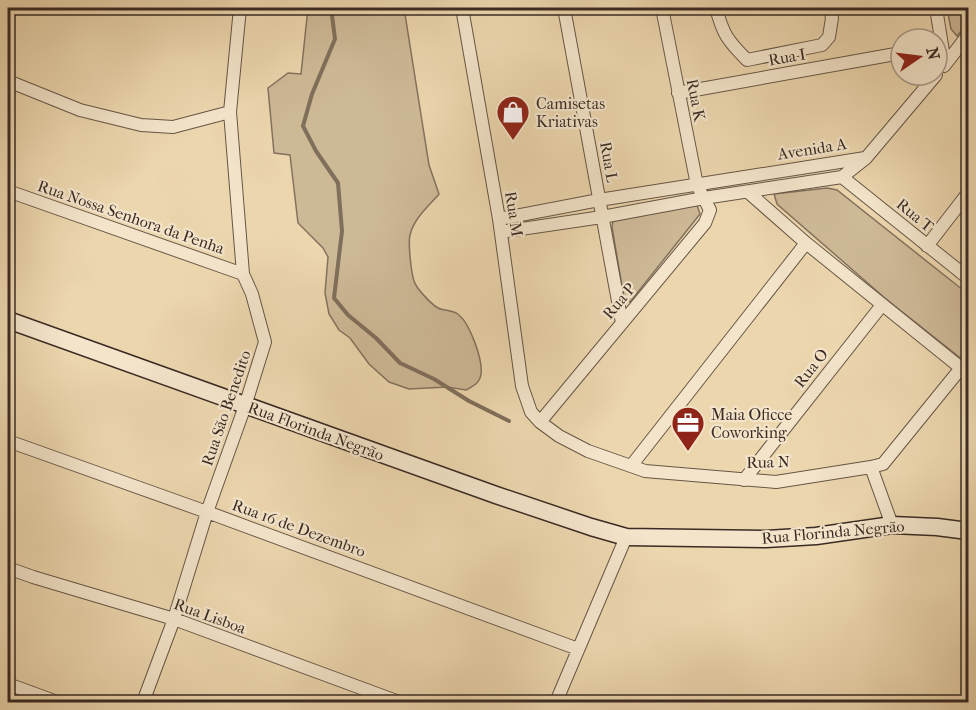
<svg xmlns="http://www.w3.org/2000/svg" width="976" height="710" viewBox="0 0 976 710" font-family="'IM FELL French Canon',serif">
<rect width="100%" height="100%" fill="#ecd6ae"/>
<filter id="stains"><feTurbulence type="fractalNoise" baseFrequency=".00333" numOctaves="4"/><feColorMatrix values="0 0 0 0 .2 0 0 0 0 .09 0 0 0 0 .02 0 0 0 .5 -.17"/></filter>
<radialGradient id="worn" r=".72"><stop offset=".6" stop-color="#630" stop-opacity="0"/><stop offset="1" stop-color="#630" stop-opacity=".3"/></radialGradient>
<!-- green -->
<path fill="#ceb997" stroke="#84725e" stroke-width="1.5" d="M 308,8 L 404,8 L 429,165 L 439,194 C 429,206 414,218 410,235 C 408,243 411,272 414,281 C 416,288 431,304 438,308 C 444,311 454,310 459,315 C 470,324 483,360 481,374 C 480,383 473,386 466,390 L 447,387 L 409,389 L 389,382 L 369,364 L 350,338 L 339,330 L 329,314 L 325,293 L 328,257 L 323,248 L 298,223 L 290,155 L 274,153 L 268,88 L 288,73 L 301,74 Z
M 947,8 L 968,8 L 968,23 L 957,36 L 951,29 Z
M 827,188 L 837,190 L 968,294 L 968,364 L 886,299 L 777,204 L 774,194 Z
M 697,205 L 700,214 L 630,302 L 624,298 L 612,227 L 613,221 Z"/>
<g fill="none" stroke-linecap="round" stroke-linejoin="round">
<!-- stream -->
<path stroke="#806f5b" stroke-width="4" d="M 331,8 L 335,39 L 312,94 L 303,126 L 316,151 L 338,183 L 342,231 L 334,298 L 348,315 L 376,338 L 400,363 L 434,379 L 469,401 L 509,421"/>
<defs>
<path id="street" d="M 462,8 L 499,219 L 522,386 L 531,412 L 540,422 L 559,436 L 588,451 L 645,471 L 776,482 L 871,467 L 883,464 L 961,368 L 806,243 L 748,192
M 564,8 L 622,323
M 716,8 C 723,34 727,40 747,60 L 822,45 L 829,37 L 832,18 L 830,8
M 936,8 L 945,64
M 944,66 L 968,35
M 8,81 L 80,110 L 141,125 L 173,127 L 230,112
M 678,93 L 901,53
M 842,177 L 968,278
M 8,191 L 243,274
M 499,219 L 599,200 L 865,158
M 501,232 L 602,217 L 704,198 L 842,177 L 866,158 L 936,75
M 927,246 L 968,193
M 540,422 L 705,223 L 710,210 L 697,185 L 662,8
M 8,441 L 207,512 L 578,649
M 631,466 L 806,243
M 871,467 L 892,525
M 744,480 L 882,305
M 8,568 L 33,577 L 174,619 L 399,702
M 8,684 L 57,702
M 143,702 L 174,619 L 207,512 L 245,406 L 265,342 L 252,294 L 243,274 L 230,112 L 240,8
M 556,702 L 626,537"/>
<path id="secondary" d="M 8,320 L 496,495 L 591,527 L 626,537 L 766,539 L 816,536 L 892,525 L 937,527 L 968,531"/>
</defs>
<!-- street casing -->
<use href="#street" stroke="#665646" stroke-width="14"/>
<!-- secondary casing -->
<use href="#secondary" stroke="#3a2b24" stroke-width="19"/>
<!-- street -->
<use href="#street" stroke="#f3e4ca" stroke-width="12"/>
<!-- secondary -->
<use href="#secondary" stroke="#f3e4ca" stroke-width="16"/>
</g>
<!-- icons -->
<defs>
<symbol id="shop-pin" viewBox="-11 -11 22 30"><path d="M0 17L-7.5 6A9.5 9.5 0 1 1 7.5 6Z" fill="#8f2418" stroke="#f3e4ca"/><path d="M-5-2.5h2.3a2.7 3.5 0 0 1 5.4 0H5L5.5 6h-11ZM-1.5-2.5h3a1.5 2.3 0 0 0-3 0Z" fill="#fff"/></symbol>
<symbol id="office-pin" viewBox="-11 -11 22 30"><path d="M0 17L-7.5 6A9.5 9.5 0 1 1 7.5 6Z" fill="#8f2418" stroke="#f3e4ca"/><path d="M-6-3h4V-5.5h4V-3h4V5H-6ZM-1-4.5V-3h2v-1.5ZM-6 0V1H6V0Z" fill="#fff"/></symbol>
</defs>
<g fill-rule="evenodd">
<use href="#shop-pin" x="494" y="93" width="38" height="52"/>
<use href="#office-pin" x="669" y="404" width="38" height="52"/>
</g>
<g text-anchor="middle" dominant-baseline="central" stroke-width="4.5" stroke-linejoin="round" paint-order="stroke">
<!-- street labels -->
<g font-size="16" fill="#3a2b24" stroke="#f3e4ca">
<text transform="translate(787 57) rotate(-10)">Rua I</text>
<text transform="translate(696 100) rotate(79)">Rua K</text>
<text transform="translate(812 149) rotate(-9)">Avenida A</text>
<text transform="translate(609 162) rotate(80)">Rua L</text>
<text transform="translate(514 214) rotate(81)">Rua M</text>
<text transform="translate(915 215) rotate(39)">Rua T</text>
<text transform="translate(131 217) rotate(19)">Rua Nossa Senhora da Penha</text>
<text transform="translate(619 301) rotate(-50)">Rua P</text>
<text transform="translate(811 368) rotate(-52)">Rua O</text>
<text transform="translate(226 408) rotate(-71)">Rua São Benedito</text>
<text transform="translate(316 431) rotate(20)">Rua Florinda Negrão</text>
<text transform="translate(768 462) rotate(-1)">Rua N</text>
<text transform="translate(299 528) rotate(20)">Rua 16 de Dezembro</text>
<text transform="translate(833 532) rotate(-5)">Rua Florinda Negrão</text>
<text transform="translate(210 616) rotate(20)">Rua Lisboa</text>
</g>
<!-- poi labels -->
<g font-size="16" fill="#3a2b24" stroke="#f3e4ca" text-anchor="start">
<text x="536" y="103">Camisetas<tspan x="536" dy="18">Kriativas</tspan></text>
<text x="711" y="414">Maia Oficce<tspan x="711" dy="18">Coworking</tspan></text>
</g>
</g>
<!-- margin -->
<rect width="976" height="710" fill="none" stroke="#ecd6ae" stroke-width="30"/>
<rect x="9" y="9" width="958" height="692" fill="none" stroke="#3a2b24" stroke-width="3"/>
<rect x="15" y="15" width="946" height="680" fill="none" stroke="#3a2b24" stroke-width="1.5"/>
<!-- north arrow -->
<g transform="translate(919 57) rotate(76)"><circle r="28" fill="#f3e4ca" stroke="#a99a88" stroke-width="1.5"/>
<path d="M0-4.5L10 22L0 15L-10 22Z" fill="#8f2418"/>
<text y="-9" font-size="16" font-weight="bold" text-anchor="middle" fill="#3a2b24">N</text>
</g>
<rect width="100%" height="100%" filter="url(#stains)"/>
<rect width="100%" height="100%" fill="url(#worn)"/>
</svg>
